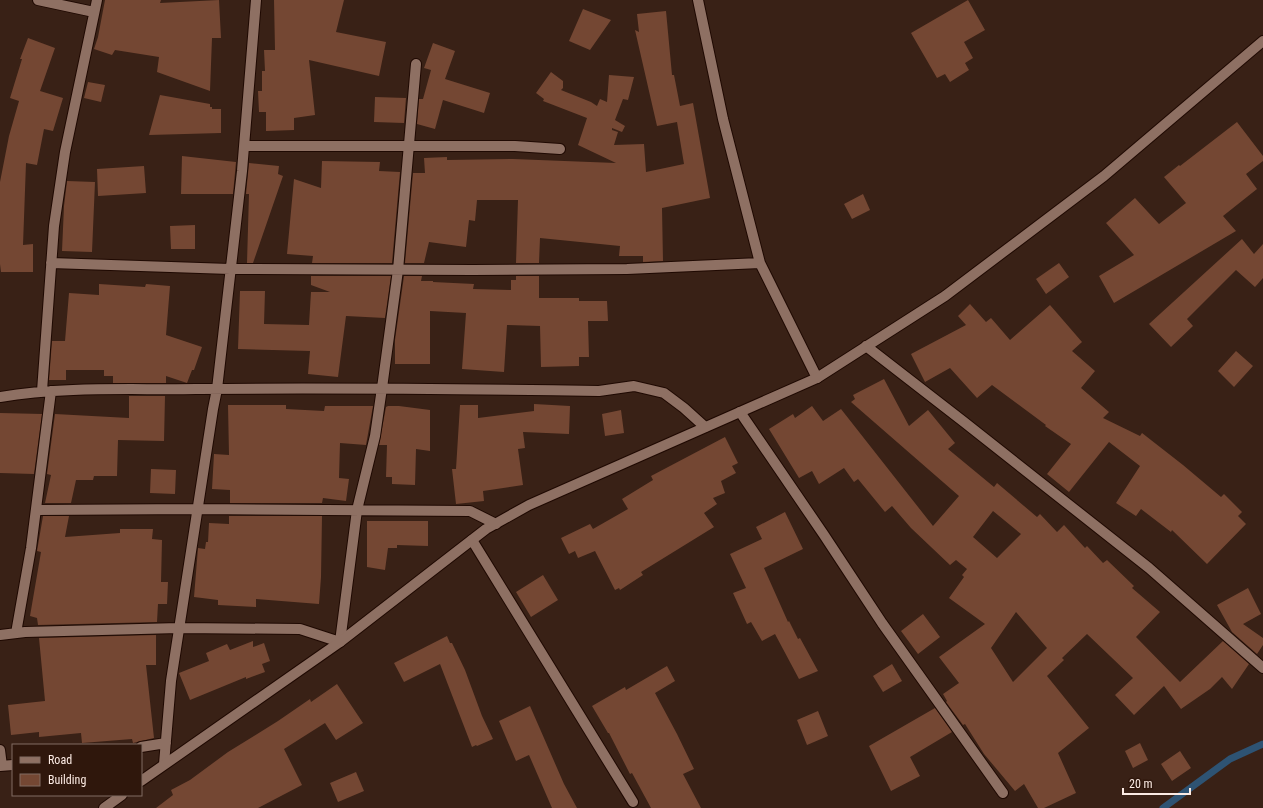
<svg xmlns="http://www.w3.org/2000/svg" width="1263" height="808" viewBox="0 0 1263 808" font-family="'Roboto Condensed',sans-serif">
<rect width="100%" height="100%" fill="#392116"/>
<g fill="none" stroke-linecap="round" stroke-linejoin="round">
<!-- stream -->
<path stroke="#2e5373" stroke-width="7" d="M 1163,808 L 1230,759 L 1263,744"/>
</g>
<!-- building -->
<path fill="#744733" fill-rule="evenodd" d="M 105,0 L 161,0 L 160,3 L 219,0 L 221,38 L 212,38 L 210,91 L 157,72 L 159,57 L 115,50 L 112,55 L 94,49 L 98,37 Z
M 274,0 L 344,0 L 336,32 L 386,42 L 379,76 L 309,60 L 315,115 L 294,118 L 294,130 L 266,131 L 266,112 L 259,112 L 258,91 L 262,91 L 262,71 L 265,71 L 264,50 L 275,50 Z
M 968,0 L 985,30 L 964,42 L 973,58 L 965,63 L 969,70 L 950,82 L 945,74 L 937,78 L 911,33 Z
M 583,9 L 611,20 L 590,50 L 569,41 Z
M 666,11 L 672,75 L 674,75 L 680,106 L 693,103 L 710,198 L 662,208 L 663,261 L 643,262 L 643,256 L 619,256 L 620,246 L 540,238 L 539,263 L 516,263 L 518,200 L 477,200 L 475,221 L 469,220 L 466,247 L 429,242 L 424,263 L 405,263 L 413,173 L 425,173 L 424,158 L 447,157 L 447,160 L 513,159 L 616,163 L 578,145 L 587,118 L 543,101 L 544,99 L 536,93 L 551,72 L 563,81 L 563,88 L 561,90 L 591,102 L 597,106 L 600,99 L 607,102 L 609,75 L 634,77 L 628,100 L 623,99 L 615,120 L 625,126 L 622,132 L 612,128 L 612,130 L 618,132 L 614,145 L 644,144 L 646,172 L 684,164 L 677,122 L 657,126 L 635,30 L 639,32 L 637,14 Z
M 28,38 L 55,48 L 40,91 L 63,98 L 53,131 L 44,129 L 37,165 L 26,163 L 23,245 L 33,244 L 33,272 L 1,272 L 0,264 L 0,182 L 9,136 L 19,101 L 10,98 L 22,59 L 20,59 Z
M 433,43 L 455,51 L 445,79 L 490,93 L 484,113 L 443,100 L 435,129 L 417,124 L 419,99 L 423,99 L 431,70 L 424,68 Z
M 88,82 L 105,85 L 101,102 L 84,98 Z
M 160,95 L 210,104 L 210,107 L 212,107 L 212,109 L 221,109 L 221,133 L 149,135 Z
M 375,97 L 406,98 L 404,123 L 374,122 Z
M 1237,122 L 1263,156 L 1263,161 L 1246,174 L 1257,189 L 1223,216 L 1236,231 L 1114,303 L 1099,276 L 1134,255 L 1106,223 L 1135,198 L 1159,224 L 1186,203 L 1164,177 L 1179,165 L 1180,166 Z
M 182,156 L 236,162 L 233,194 L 181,194 Z
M 322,161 L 380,162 L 379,171 L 400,172 L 392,263 L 312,263 L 313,256 L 287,254 L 294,179 L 321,188 Z
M 249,163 L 279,166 L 278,174 L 283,176 L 253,263 L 247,263 L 249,194 L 246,194 Z
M 144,166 L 146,193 L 98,196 L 97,169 Z
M 67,181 L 95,182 L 92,252 L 62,251 L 64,206 Z
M 863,194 L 870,210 L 852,219 L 844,204 Z
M 195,225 L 195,249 L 171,249 L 170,226 Z
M 1242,239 L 1254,254 L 1263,244 L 1263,278 L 1255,287 L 1236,270 L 1187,319 L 1193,326 L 1171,347 L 1149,324 Z
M 1059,263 L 1069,277 L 1046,294 L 1036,279 Z
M 311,276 L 391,276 L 385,318 L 346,316 L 338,377 L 308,374 L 310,351 L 238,349 L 240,291 L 265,291 L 264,324 L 309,325 L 311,292 L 330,292 L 311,285 Z
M 404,276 L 422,276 L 421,281 L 433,281 L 433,282 L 474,284 L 473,289 L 511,290 L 511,280 L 516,280 L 516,276 L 539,276 L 539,298 L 579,298 L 579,301 L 607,301 L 608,321 L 588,321 L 589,357 L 579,357 L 579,366 L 541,367 L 540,326 L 507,325 L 504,372 L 462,369 L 466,313 L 430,311 L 430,364 L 395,364 L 395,340 Z
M 99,284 L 145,287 L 146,284 L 170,286 L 166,335 L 202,347 L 194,370 L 192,370 L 187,383 L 166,376 L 166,383 L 113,383 L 113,376 L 104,376 L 104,370 L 66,370 L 66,380 L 49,380 L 52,341 L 65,341 L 69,293 L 99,295 Z
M 970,304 L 986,322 L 991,318 L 1010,340 L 1050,305 L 1082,342 L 1072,351 L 1095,371 L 1081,388 L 1109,412 L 1103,418 L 1140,436 L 1142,433 L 1183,465 L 1221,497 L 1224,494 L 1242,512 L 1238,516 L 1246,524 L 1207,564 L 1172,530 L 1171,532 L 1141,509 L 1136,516 L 1116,503 L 1140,466 L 1109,442 L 1069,492 L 1047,474 L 1071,444 L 1045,426 L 1046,425 L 992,385 L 977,398 L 950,368 L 925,382 L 911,354 L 966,325 L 958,316 Z
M 1236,351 L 1253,366 L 1234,387 L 1218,371 Z
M 884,379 L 909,426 L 928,410 L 955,443 L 948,449 L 994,487 L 997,483 L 1037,517 L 1040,514 L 1057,532 L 1064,525 L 1085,548 L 1087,546 L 1103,563 L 1107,560 L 1134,586 L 1132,588 L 1160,612 L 1136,637 L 1180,682 L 1223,641 L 1249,664 L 1232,689 L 1222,677 L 1210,689 L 1181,709 L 1164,686 L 1134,715 L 1115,695 L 1133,678 L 1087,634 L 1062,658 L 1064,660 L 1047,676 L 1089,728 L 1058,753 L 1076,793 L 1044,808 L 1038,808 L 1024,784 L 1015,791 L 984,754 L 965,724 L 963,725 L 946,702 L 947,701 L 943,694 L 959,683 L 939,657 L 985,624 L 949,598 L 964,577 L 962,575 L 967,569 L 956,560 L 950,565 L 911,528 L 892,506 L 885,512 L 858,479 L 854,482 L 844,468 L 819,484 L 812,471 L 799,478 L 769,429 L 793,414 L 795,418 L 812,406 L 823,421 L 841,409 L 933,526 L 959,496 L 851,402 L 855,399 L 853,395 ZM 993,511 L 1021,534 L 997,558 L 973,537 ZM 1016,612 L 1047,648 L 1013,682 L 991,648 Z
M 129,396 L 165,396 L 164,441 L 118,440 L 117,476 L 94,476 L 93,480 L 76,480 L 71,503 L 45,503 L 51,475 L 47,474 L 55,414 L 129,418 Z
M 534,404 L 570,406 L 569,434 L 523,432 L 525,448 L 518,449 L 523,485 L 483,491 L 484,501 L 456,504 L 452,469 L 456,469 L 460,405 L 478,405 L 478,418 L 534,411 Z
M 228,405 L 286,405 L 286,409 L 324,411 L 325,406 L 373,406 L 366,445 L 340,443 L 339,478 L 349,479 L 346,501 L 323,498 L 322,503 L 230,503 L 230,490 L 212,489 L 214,454 L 229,455 Z
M 388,406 L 399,406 L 430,410 L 430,451 L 416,449 L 415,485 L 392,484 L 392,477 L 386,477 L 387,445 L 379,445 L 386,407 Z
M 621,410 L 624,433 L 605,436 L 602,414 Z
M 0,413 L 42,414 L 34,474 L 0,473 Z
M 725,437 L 738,463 L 732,466 L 736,473 L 721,481 L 725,493 L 713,498 L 717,504 L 704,513 L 714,527 L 641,572 L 643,575 L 620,590 L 619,588 L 615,590 L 595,551 L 578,558 L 575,551 L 569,554 L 561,538 L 590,524 L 593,529 L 628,509 L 622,499 L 653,480 L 651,476 Z
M 151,469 L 176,470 L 175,494 L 150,493 Z
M 785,512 L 803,549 L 764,568 L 788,622 L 789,621 L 798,639 L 800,638 L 818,671 L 799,679 L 775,634 L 762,641 L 751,622 L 747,624 L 733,593 L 746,588 L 730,554 L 762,539 L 756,527 Z
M 43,516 L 69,516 L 65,537 L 120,533 L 120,529 L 153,529 L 152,539 L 162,540 L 161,582 L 168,582 L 167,604 L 158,604 L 157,622 L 38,625 L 37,618 L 30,616 L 41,552 L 37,551 Z
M 229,516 L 322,516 L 321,577 L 319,604 L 256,599 L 256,607 L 218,605 L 218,600 L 194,597 L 198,548 L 205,549 L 206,542 L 208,542 L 209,523 L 229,524 Z
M 367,521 L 428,521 L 428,546 L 397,545 L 397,548 L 388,548 L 385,570 L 367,567 Z
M 543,575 L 558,600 L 531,617 L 516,592 Z
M 1248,588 L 1261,614 L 1243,624 L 1263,638 L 1263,645 L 1257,654 L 1232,632 L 1217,605 Z
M 923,614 L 940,637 L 918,654 L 901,631 Z
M 156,635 L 156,665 L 146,665 L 154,738 L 133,743 L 132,739 L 82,743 L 81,733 L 39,737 L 39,732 L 11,735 L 8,705 L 45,701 L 39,638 Z
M 447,636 L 450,643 L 452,643 L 465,670 L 482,716 L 493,739 L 477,746 L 476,745 L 472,747 L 440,664 L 404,682 L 394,663 Z
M 253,641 L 253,647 L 264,643 L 270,661 L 262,664 L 265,672 L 246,679 L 246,677 L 190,700 L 179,673 L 209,661 L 206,653 L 227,644 L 230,650 Z
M 892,664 L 902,681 L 883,692 L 873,676 Z
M 667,666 L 675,681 L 655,693 L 677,734 L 694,769 L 683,774 L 701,808 L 651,808 L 632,773 L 630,774 L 609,733 L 608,733 L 592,706 L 625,687 L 626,690 Z
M 337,684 L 363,723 L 336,740 L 325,723 L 284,749 L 302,785 L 258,808 L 156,808 L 173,795 L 171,790 L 190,780 L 228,752 L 278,721 L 310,699 L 311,702 Z
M 530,706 L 564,784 L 577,808 L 552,808 L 529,755 L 516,761 L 499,721 Z
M 935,708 L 952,732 L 910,757 L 920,776 L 891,791 L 869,746 Z
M 818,711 L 828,736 L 807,745 L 797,720 Z
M 1140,743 L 1148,760 L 1133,768 L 1125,751 Z
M 1180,751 L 1191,768 L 1172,781 L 1161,764 Z
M 356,772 L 364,791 L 338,802 L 330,783 Z"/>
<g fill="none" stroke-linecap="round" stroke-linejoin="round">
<defs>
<path id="street" d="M 38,0 L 94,12
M 698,0 L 723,119 L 760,263 L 817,378
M 244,146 L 515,146 L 560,149
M 51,263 L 230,269 L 473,270 L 627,269 L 760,263
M 866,346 L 964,422 L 1149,568 L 1263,668
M 42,391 L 54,226 L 65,152 L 97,0
M 0,397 C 64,386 131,390 196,389 C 331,388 465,389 599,391 L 634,386 L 664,393 L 684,408 L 705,427
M 740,412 L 824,535 L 882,623 L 1003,793
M 36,510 L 198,509 L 470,511 L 496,524
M 472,540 L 633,802
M 16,633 L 31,548 L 51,391
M 0,635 L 25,632 L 179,628 L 300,629 L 340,642 L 357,510 L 375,436 L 382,388 L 398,270 L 416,64
M 141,747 L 166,743
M 0,750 L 2,766
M 164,764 L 171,681 L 213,409 L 217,389 L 242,171 L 256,0
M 0,766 L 13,765"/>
<path id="secondary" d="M 141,781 L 340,642 L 486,529 L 529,505 L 817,378 L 945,296 L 1104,176 L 1263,41
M 104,808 L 122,795"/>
</defs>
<!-- street casing -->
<use href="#street" stroke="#1f0902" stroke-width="12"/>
<!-- secondary casing -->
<use href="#secondary" stroke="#1f0902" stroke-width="12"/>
<!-- street -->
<use href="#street" stroke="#8e7063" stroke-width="10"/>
<!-- secondary -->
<use href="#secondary" stroke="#8e7063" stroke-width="10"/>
</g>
<!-- legend -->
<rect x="12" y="744" width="130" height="52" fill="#2f170c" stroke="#816c62"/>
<rect x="20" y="757" width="20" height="6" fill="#8e7063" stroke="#816c62"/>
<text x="48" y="764" font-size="12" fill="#fcebe4">Road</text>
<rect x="20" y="774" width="20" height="12" fill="#744733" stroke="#816c62"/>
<text x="48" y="784" font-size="12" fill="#fcebe4">Building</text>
<!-- scale -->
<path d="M1123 788v6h67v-6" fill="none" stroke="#fcebe4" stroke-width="2"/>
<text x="1129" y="788" font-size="12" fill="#fcebe4" stroke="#2f170c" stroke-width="3" paint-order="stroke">20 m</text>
</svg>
